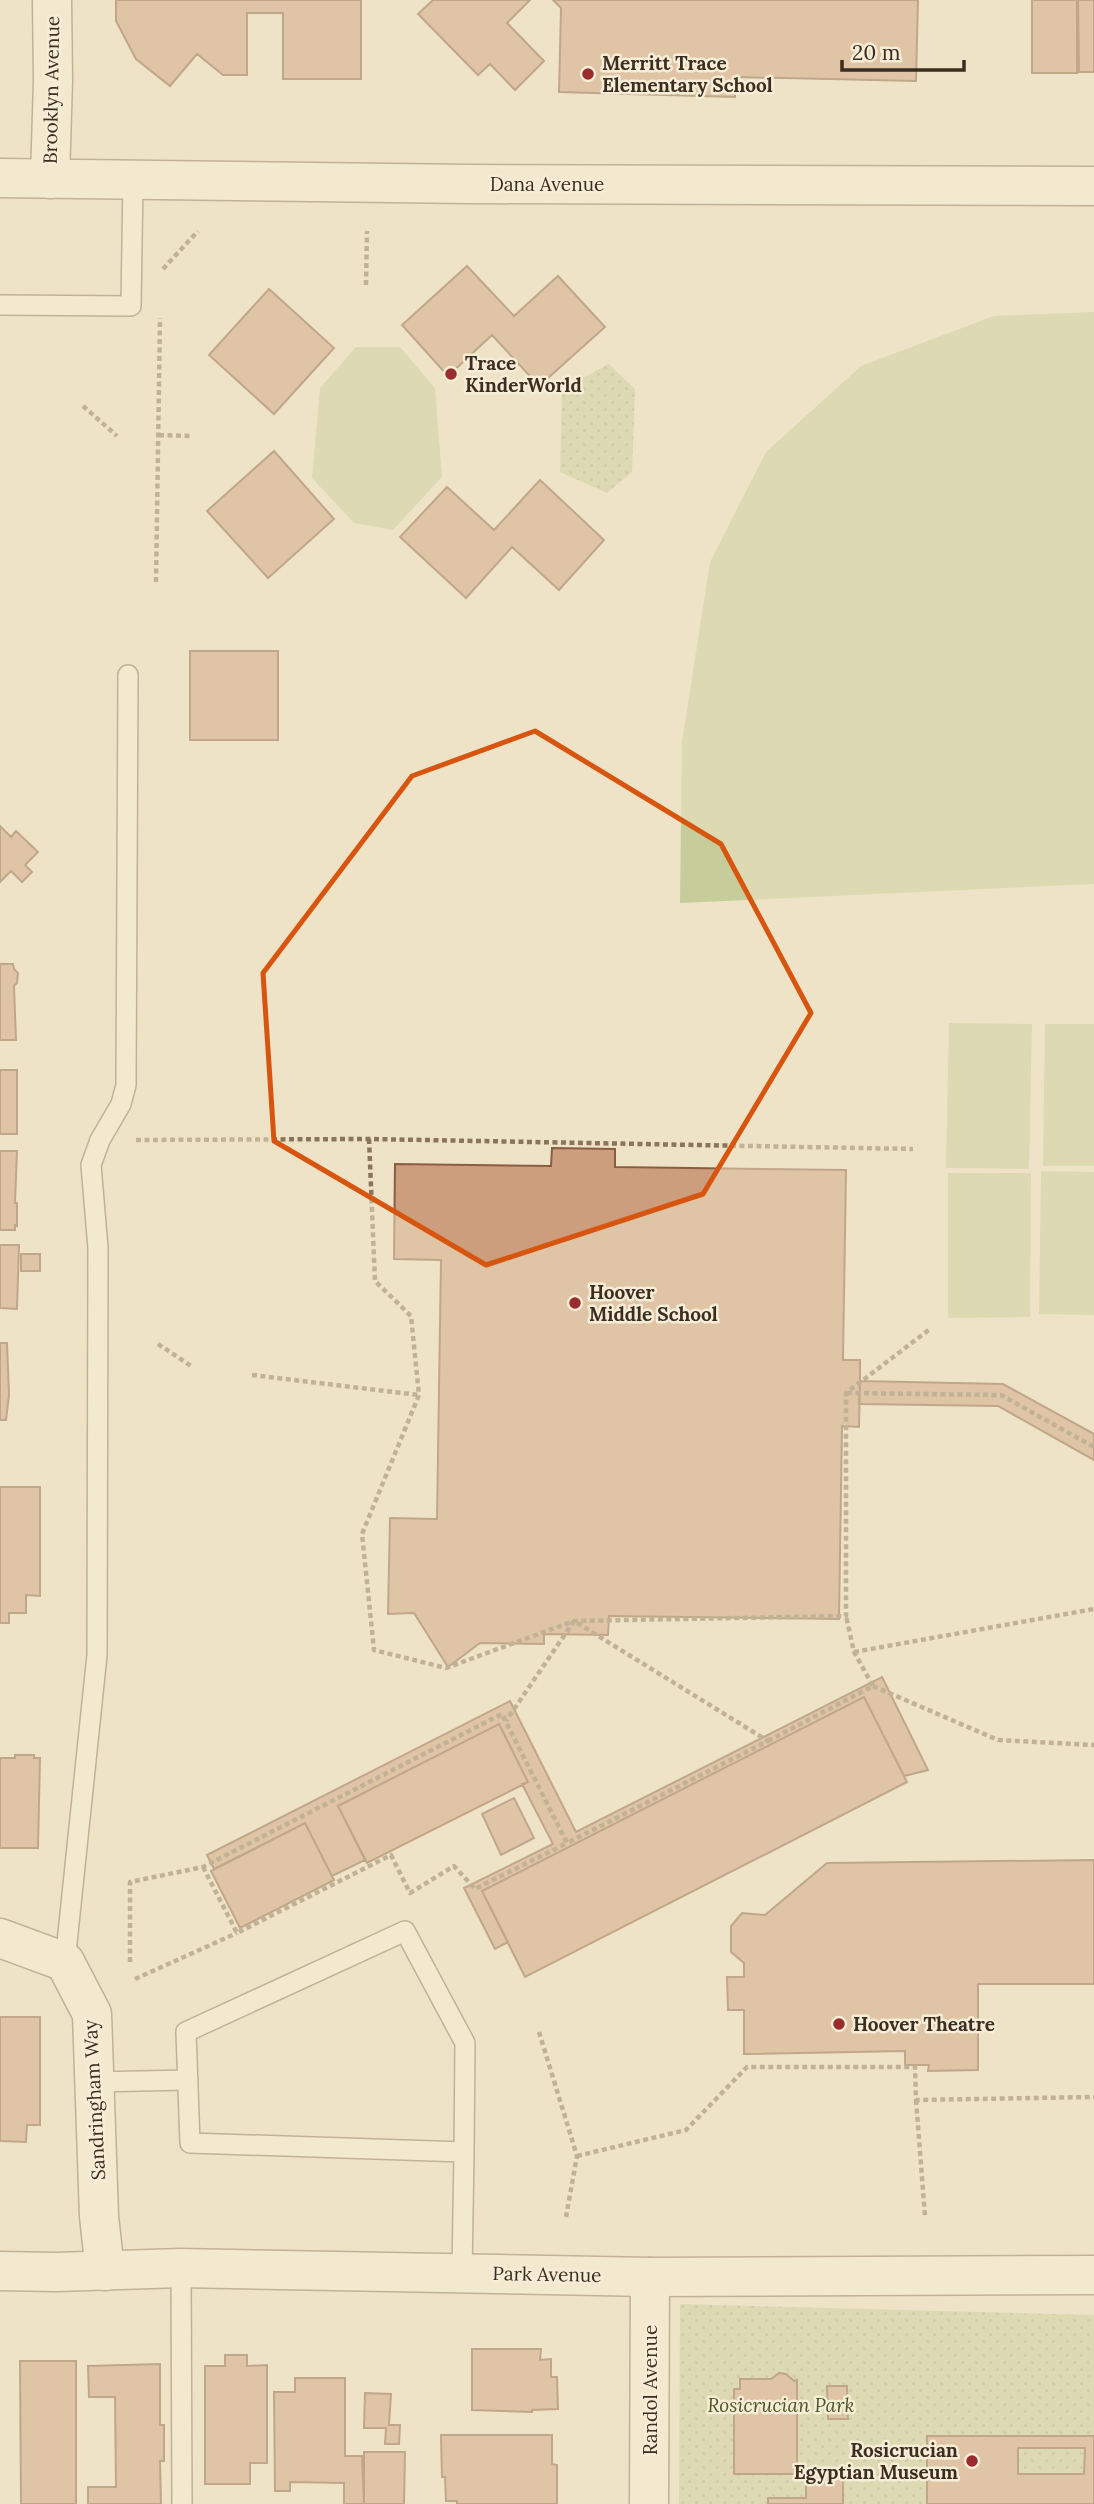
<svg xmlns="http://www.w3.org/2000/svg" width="1094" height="2504" viewBox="0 0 1094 2504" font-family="Lora,serif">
<defs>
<pattern id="park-dots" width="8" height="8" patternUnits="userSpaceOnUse" patternTransform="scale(1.75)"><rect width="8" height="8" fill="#c7cd9a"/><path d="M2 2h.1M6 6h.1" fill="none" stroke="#acb084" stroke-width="1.8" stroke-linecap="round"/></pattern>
</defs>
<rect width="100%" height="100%" fill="#eee3c7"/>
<!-- green -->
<path fill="#c7cd9a" d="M 1094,312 L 1094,884 L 680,903 L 682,742 L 710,562 L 766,452 L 861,366 L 994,316 Z
M 356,347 L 400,347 L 435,388 L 442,477 L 393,530 L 354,523 L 312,478 L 320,388 Z
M 949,1023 L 1032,1024 L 1029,1169 L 946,1168 Z
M 1045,1024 L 1094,1024 L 1094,1166 L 1043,1166 Z
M 1041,1171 L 1094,1172 L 1094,1315 L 1039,1314 Z
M 948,1173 L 1031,1173 L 1030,1317 L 948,1318 Z"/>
<!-- park -->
<path fill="url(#park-dots)" d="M 609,364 L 635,389 L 632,472 L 607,493 L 560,472 L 562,389 Z
M 680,2304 L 1094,2315 L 1094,2504 L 679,2504 Z"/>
<!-- building -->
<path fill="#cc9e7d" stroke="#895e42" stroke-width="2" fill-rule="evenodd" d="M 116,0 L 361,0 L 361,79 L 283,79 L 283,13 L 247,13 L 247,75 L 223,75 L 197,54 L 170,86 L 136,59 L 116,21 Z
M 433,0 L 530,0 L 507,23 L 544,61 L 515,90 L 490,64 L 478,75 L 418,14 Z
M 553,0 L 918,0 L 916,81 L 735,77 L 735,97 L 559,92 L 561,8 Z
M 1032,0 L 1077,0 L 1077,73 L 1032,73 Z
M 1078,0 L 1094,0 L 1094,72 L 1079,72 Z
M 467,266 L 514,316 L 558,276 L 605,327 L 539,386 L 492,335 L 448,376 L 402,325 Z
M 269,289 L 334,348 L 274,414 L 209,355 Z
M 274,451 L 334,519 L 268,578 L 207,511 Z
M 540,480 L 604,540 L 559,590 L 512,547 L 466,598 L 400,537 L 447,487 L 494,530 Z
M 190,651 L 278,651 L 278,740 L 190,740 Z
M 0,826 L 11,837 L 16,831 L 38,852 L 25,865 L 32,872 L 22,882 L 11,871 L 0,882 Z
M 0,964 L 13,964 L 14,969 L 18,973 L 17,983 L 14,986 L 16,1040 L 0,1040 Z
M 0,1070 L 17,1070 L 17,1134 L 0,1134 Z
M 552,1148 L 615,1149 L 615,1167 L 846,1170 L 843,1360 L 860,1360 L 860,1381 L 859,1427 L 842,1426 L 839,1619 L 609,1616 L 608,1635 L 544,1634 L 544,1644 L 480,1643 L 448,1667 L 414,1613 L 388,1614 L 390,1518 L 437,1519 L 441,1260 L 394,1259 L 395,1164 L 551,1166 Z
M 0,1151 L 17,1151 L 15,1203 L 17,1203 L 17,1226 L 15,1225 L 15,1230 L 0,1230 Z
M 0,1245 L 19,1245 L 17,1309 L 0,1308 Z
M 21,1254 L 40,1254 L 40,1271 L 21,1271 Z
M 0,1343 L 7,1343 L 9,1395 L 6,1420 L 0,1420 Z
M 860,1381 L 1003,1384 L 1094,1434 L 1094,1460 L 998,1406 L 859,1404 Z
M 0,1487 L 40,1487 L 40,1596 L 26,1595 L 26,1613 L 9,1613 L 9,1623 L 0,1623 Z
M 882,1677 L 928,1770 L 904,1776 L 864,1697 L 482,1891 L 508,1942 L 495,1949 L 464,1888 L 553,1844 L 522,1784 L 528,1782 L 499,1724 L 338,1806 L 365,1860 L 332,1876 L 305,1823 L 214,1869 L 207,1855 L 510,1701 L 576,1832 Z
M 864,1697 L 907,1782 L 525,1977 L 482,1891 Z
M 499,1724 L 528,1782 L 367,1863 L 338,1806 Z
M 15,1755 L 34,1755 L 34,1758 L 40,1758 L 38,1848 L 0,1848 L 0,1758 L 15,1758 Z
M 514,1798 L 534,1838 L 501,1855 L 482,1814 Z
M 305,1823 L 334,1880 L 240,1928 L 211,1871 Z
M 1094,1860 L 1094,1984 L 978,1984 L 978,2070 L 928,2071 L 929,2065 L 905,2065 L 905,2051 L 744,2054 L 744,2010 L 728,2010 L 727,1977 L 744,1977 L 744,1963 L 731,1952 L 731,1926 L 742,1913 L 765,1915 L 827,1863 Z
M 0,2017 L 40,2017 L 40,2125 L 27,2125 L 26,2142 L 0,2141 Z
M 472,2349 L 541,2349 L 540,2360 L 551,2359 L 551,2377 L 557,2377 L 558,2409 L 532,2410 L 532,2412 L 472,2410 Z
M 225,2355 L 247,2355 L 247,2366 L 267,2365 L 267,2463 L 250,2463 L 250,2484 L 205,2484 L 205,2366 L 225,2366 Z
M 20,2361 L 76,2361 L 76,2504 L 21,2504 Z
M 160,2364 L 160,2425 L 164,2425 L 164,2461 L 160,2461 L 161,2504 L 88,2504 L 88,2487 L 116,2487 L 115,2397 L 89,2397 L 88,2366 Z
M 779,2373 L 786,2374 L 794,2381 L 797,2380 L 797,2463 L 794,2463 L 794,2474 L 734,2474 L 734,2389 L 740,2389 L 740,2379 L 771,2379 Z
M 295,2378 L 345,2378 L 345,2456 L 362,2456 L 364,2504 L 344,2504 L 344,2483 L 290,2482 L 290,2491 L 275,2491 L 274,2392 L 295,2392 Z
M 827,2386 L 847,2386 L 848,2419 L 828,2419 Z
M 365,2393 L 391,2394 L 389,2425 L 400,2425 L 399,2444 L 385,2444 L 386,2428 L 364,2428 Z
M 441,2435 L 552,2435 L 552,2464 L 557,2465 L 557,2504 L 457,2504 L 457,2501 L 446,2501 L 445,2477 L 442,2477 Z
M 927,2436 L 1094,2436 L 1094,2504 L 927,2504 ZM 1018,2448 L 1085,2448 L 1084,2474 L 1018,2474 Z
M 364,2452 L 405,2452 L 404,2504 L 364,2504 Z
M 806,2478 L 843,2478 L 843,2504 L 768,2504 L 768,2498 L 806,2498 Z"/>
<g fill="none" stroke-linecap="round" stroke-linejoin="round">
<defs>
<path id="service" d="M 0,305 L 131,306 L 133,180
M 405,1931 L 465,2043 L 464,2152 L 190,2143 L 186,2032 Z
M 65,1962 L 97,1655 L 98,1248 L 91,1165 L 100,1140 L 121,1104 L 126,1085 L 128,675
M 94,2082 L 188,2080
M 181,2268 L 182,2504
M 462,2272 L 464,2152"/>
<path id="minor" d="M 50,179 L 53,80 L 52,0
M 0,1938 L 65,1962 L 92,2014 L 99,2216 L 105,2271
M 649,2504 L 650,2277"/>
<path id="tertiary" d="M 0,178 L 469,184 L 1094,186
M 0,2271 L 56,2272 L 181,2268 L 650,2277 L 1094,2275"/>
</defs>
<!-- service casing -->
<use href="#service" stroke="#8a755c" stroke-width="22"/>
<!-- minor casing -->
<use href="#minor" stroke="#8a755c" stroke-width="41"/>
<!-- tertiary casing -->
<use href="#tertiary" stroke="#8a755c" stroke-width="41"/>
<!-- path -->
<path stroke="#8a755c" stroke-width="4.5" stroke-dasharray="5 3.5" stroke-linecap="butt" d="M 163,269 L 198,231
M 366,285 L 367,231
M 83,406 L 117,436
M 159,435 L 192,436
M 156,582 L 160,318
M 369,1139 L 375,1281 L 411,1316 L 419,1395 L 362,1534 L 374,1650 L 446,1668 L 574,1621 L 846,1616 L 846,1393 L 930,1329
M 136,1140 L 369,1139 L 913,1149
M 158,1344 L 191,1366
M 252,1375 L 419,1395
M 847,1393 L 1001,1395 L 1094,1447
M 854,1652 L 1094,1609
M 873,1686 L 998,1740 L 1094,1745
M 768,1741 L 873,1686 L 854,1652 L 846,1616
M 203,1867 L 237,1933 L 391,1855 L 410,1893 L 454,1866 L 475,1889 L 567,1843
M 130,1962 L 130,1882 L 203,1867 L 502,1714 L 567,1843 L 768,1741 L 574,1621 L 506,1721
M 135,1979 L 237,1933
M 539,2032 L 577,2156 L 566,2217
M 916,2100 L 925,2216
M 577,2156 L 686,2130 L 747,2067 L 915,2067 L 916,2100 L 1094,2097"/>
<!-- service -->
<use href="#service" stroke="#f9f0da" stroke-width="19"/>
<!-- minor -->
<use href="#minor" stroke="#f9f0da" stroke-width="38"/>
<!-- tertiary -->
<use href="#tertiary" stroke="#f9f0da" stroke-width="38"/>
</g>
<!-- marked area -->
<path d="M0 0H1094V2504H0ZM 535,731 L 721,844 L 811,1013 L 703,1194 L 486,1265 L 274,1141 L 263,973 L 412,776 Z" fill="#eee3c7" fill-opacity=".55" fill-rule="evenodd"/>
<path fill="none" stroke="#d7550e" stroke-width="5" stroke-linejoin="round" d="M 535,731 L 721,844 L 811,1013 L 703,1194 L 486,1265 L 274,1141 L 263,973 L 412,776 Z"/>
<!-- markers -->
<g fill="#992c2c" stroke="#f6edd6" stroke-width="2.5">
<circle cx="588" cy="74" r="7"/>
<circle cx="451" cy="374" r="7"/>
<circle cx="575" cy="1303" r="7"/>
<circle cx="839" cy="2024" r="7"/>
<circle cx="972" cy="2461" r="7"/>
</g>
<g text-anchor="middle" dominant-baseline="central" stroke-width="5" stroke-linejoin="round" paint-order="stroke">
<!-- poi labels -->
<g font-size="19" font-weight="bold" fill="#3b2d20" stroke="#f6edd6" text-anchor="start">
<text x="602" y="63">Merritt Trace<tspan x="602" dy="22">Elementary School</tspan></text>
<text x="465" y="363">Trace<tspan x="465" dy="22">KinderWorld</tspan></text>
<text x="589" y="1292">Hoover<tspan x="589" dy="22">Middle School</tspan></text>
<text x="853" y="2024">Hoover Theatre</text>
<text x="958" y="2450" text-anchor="end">Rosicrucian<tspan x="958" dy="22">Egyptian Museum</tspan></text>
</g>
<!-- street labels -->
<g font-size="19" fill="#3b2d20" stroke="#f6edd6">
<text transform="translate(51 90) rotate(-89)">Brooklyn Avenue</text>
<text x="547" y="184">Dana Avenue</text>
<text transform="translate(94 2100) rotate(-93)">Sandringham Way</text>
<text transform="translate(547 2274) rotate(1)">Park Avenue</text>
<text transform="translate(650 2390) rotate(-90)">Randol Avenue</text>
</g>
<!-- park labels -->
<g font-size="19" font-style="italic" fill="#4a5726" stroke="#f6edd6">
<text x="781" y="2405">Rosicrucian Park</text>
</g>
</g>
<!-- scale -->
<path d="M842 60v10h122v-10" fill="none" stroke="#3b2d20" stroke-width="3.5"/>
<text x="852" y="60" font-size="21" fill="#3b2d20" stroke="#f6edd6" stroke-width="5" paint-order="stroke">20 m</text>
</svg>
